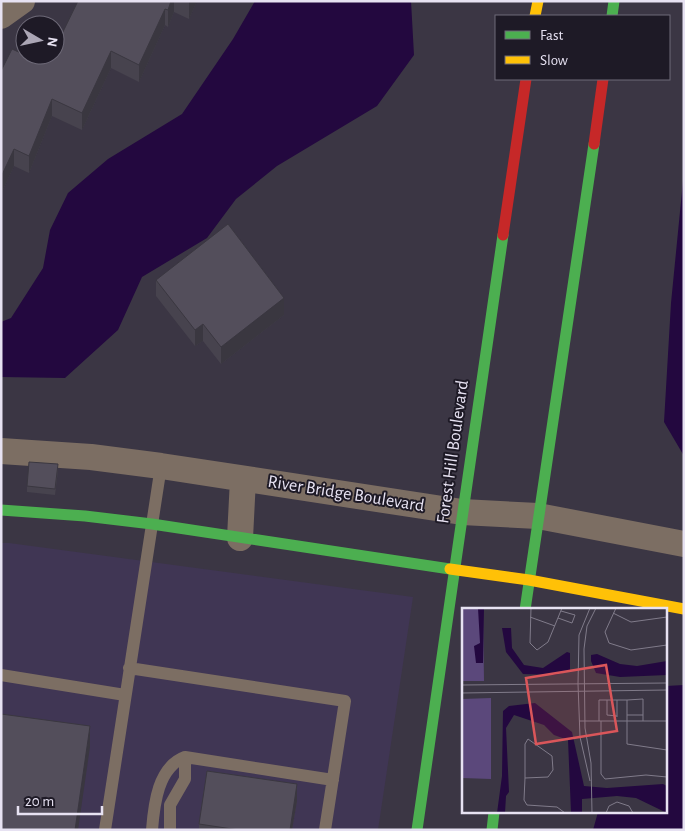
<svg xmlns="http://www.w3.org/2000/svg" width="685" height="831" viewBox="0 0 685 831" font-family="'Alegreya Sans',sans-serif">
<rect width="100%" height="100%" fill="#3b3644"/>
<!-- built -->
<path fill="#403654" d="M 1,543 L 9,543 L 413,597 L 378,830 L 1,830 Z"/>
<!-- water -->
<path fill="#23083f" d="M 255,1 L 411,1 L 414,55 L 377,106 L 277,166 L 236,199 L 207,238 L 142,277 L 118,330 L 65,378 L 1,377 L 1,322 L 11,318 L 43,268 L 50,230 L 68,193 L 108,159 L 182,114 L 233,39 Z
M 684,171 L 684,456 L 664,422 L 671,303 Z
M 684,685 L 684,830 L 593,830 L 598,812 L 666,812 L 666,686 Z"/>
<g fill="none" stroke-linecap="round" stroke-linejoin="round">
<!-- lane -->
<path stroke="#7c6e63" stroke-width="12" d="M 129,668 L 345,701 L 325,830
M 1,675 L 125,695
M 105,830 L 161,466
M 152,830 C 154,804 158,767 185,757 L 333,780
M 170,830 L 170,805 L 185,779 L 185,757"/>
<!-- street -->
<path stroke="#7c6e63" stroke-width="26" d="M 1,16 L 22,1
M 1,451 L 91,457 L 161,466 L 462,512 L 538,516 L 684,544
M 240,538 L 243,479"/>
<!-- fast -->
<path stroke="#4caf50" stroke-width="11" d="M 612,16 L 614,1
M 1,510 L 85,516 L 152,524 L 450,569
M 525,610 L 594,144
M 417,830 L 503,235
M 492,830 L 494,812"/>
<!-- slow -->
<path stroke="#ffc107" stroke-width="11" d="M 535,16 L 538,1
M 450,569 L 529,580 L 684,609"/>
<!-- jam -->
<path stroke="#c62828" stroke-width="11" d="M 594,144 L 603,79
M 503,235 L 526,79"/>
</g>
<!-- wall -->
<path fill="#47434e" d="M 78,1 L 197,1 L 189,19 L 174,12 L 168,27 L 165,25 L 139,82 L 111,68 L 82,130 L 52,116 L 29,173 L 14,166 L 1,194 L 34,59 L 58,42 Z
M 156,280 L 284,315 L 221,364 L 203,341 L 195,346 L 156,296 Z
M 58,470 L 55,495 L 27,492 L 27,486 Z
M 297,801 L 292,830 L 199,830 L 199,824 Z"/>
<!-- shaded-wall -->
<path fill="#3a3740" d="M 171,1 L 174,1 L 174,12 L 168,27 L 168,10 Z
M 190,1 L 197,1 L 189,19 L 189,2 Z
M 165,9 L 165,25 L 139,82 L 139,65 Z
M 111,51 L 111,68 L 82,130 L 82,113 Z
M 52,99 L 52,116 L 29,173 L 29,156 Z
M 14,149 L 14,166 L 1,194 L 1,177 Z
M 284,298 L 284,315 L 221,364 L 221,347 Z
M 203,324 L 203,341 L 195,346 L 195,330 Z
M 90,726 L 90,747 L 78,830 L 75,830 Z
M 297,784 L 297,801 L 292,830 L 290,830 Z"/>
<!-- building -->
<path fill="#534e5b" stroke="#3a3740" d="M 78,1 L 171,1 L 168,10 L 165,9 L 139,65 L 111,51 L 82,113 L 52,99 L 29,156 L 14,149 L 1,177 L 1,71 L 12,49 L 34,59 L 37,55 L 55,55 L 55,41 L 58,42 Z
M 228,224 L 284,298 L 221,347 L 203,324 L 195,330 L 156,280 Z
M 29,462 L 58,464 L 55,489 L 27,486 Z
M 1,714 L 90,726 L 75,830 L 1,830 Z
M 207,771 L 297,784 L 290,830 L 239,830 L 199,824 Z"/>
<g text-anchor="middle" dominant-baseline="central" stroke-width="4" stroke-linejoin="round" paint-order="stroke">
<!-- street labels -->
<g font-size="18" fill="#e7e2f2" stroke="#1e1a26">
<text transform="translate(453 452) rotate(-82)">Forest Hill Boulevard</text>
<text transform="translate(346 494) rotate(9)">River Bridge Boulevard</text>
</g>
</g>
<!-- overview -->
<g transform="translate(462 608)">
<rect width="205" height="205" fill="#3b3644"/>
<path d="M 0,0 L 21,0 L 22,73 L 0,73 ZM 29,90 L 29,171 L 0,170 L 0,91 Z" fill="#5b487b"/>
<path d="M 16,0 L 22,0 L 21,55 L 14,55 L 12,38 L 18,35 ZM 40,20 L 49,20 L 50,40 L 62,57 L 81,60 L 105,44 L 108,45 L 108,63 L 93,67 L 61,66 L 44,44 ZM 135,46 L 158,56 L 175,58 L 205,53 L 205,67 L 158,69 L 134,65 L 129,53 L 129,47 ZM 73,95 L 110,124 L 122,178 L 145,180 L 201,176 L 205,178 L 205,205 L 174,190 L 155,188 L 120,191 L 120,205 L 109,204 L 106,132 L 92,127 L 82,117 L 52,107 L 44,120 L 47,184 L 44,188 L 43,205 L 35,205 L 40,168 L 41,103 L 47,98 Z" fill="#23083f"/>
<path fill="none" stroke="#807b8a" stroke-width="1" d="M 69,0 L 68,35 L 75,42 L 86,34 L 100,0M 154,0 L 143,24 L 147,35 L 169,42 L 205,37M 151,5 L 169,14 L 205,9M 68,9 L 93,18M 96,10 L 110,15 L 113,7 L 99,3M 0,77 L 205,75M 0,85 L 205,82M 145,92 L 145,107 L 155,108M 155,92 L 155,109M 165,107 L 181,107M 117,113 L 205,113M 137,113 L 137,92 L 165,92M 139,113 L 139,166 L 143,171 L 184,167 L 205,169M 181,113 L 181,91 L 165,92 L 165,136 L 205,142M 66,131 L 90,148 L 91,162 L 86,169 L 63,170 L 63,136 ZM 63,170 L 62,192 L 65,197 L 95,199 L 103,205M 128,173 L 118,129 L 116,76 L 117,27 L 128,0M 130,205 L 129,155 L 123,120 L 122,41 L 125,18 L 134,0M 144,205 L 147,198 L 155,194 L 167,198 L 171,205"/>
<path fill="#da565a" fill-opacity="0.15" stroke="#da565a" stroke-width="2.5" d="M 144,57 L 155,123 L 74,136 L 64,70 Z"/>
<rect width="205" height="205" fill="none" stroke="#e7e2f2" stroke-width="2.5"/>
</g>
<!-- border -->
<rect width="685" height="831" fill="none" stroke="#e7e2f2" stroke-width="5"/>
<!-- legend -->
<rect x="495" y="15" width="175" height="65" fill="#1e1a26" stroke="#6e6a78"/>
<rect x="505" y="31" width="25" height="8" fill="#4caf50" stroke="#6e6a78"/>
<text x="540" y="40" font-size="15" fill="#e7e2f2">Fast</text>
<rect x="505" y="56" width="25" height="8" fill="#ffc107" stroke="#6e6a78"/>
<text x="540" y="65" font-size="15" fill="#e7e2f2">Slow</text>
<!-- north arrow -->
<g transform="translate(40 40) rotate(99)"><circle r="24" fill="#1e1a26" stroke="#6e6a78"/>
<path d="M0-4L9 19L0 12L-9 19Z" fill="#aba6b5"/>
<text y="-8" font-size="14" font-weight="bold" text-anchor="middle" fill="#e7e2f2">N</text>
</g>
<!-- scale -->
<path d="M18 806v8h84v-8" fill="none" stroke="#e7e2f2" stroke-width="2.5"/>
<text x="25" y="806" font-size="15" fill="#e7e2f2" stroke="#1e1a26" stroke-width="4" paint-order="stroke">20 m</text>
</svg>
